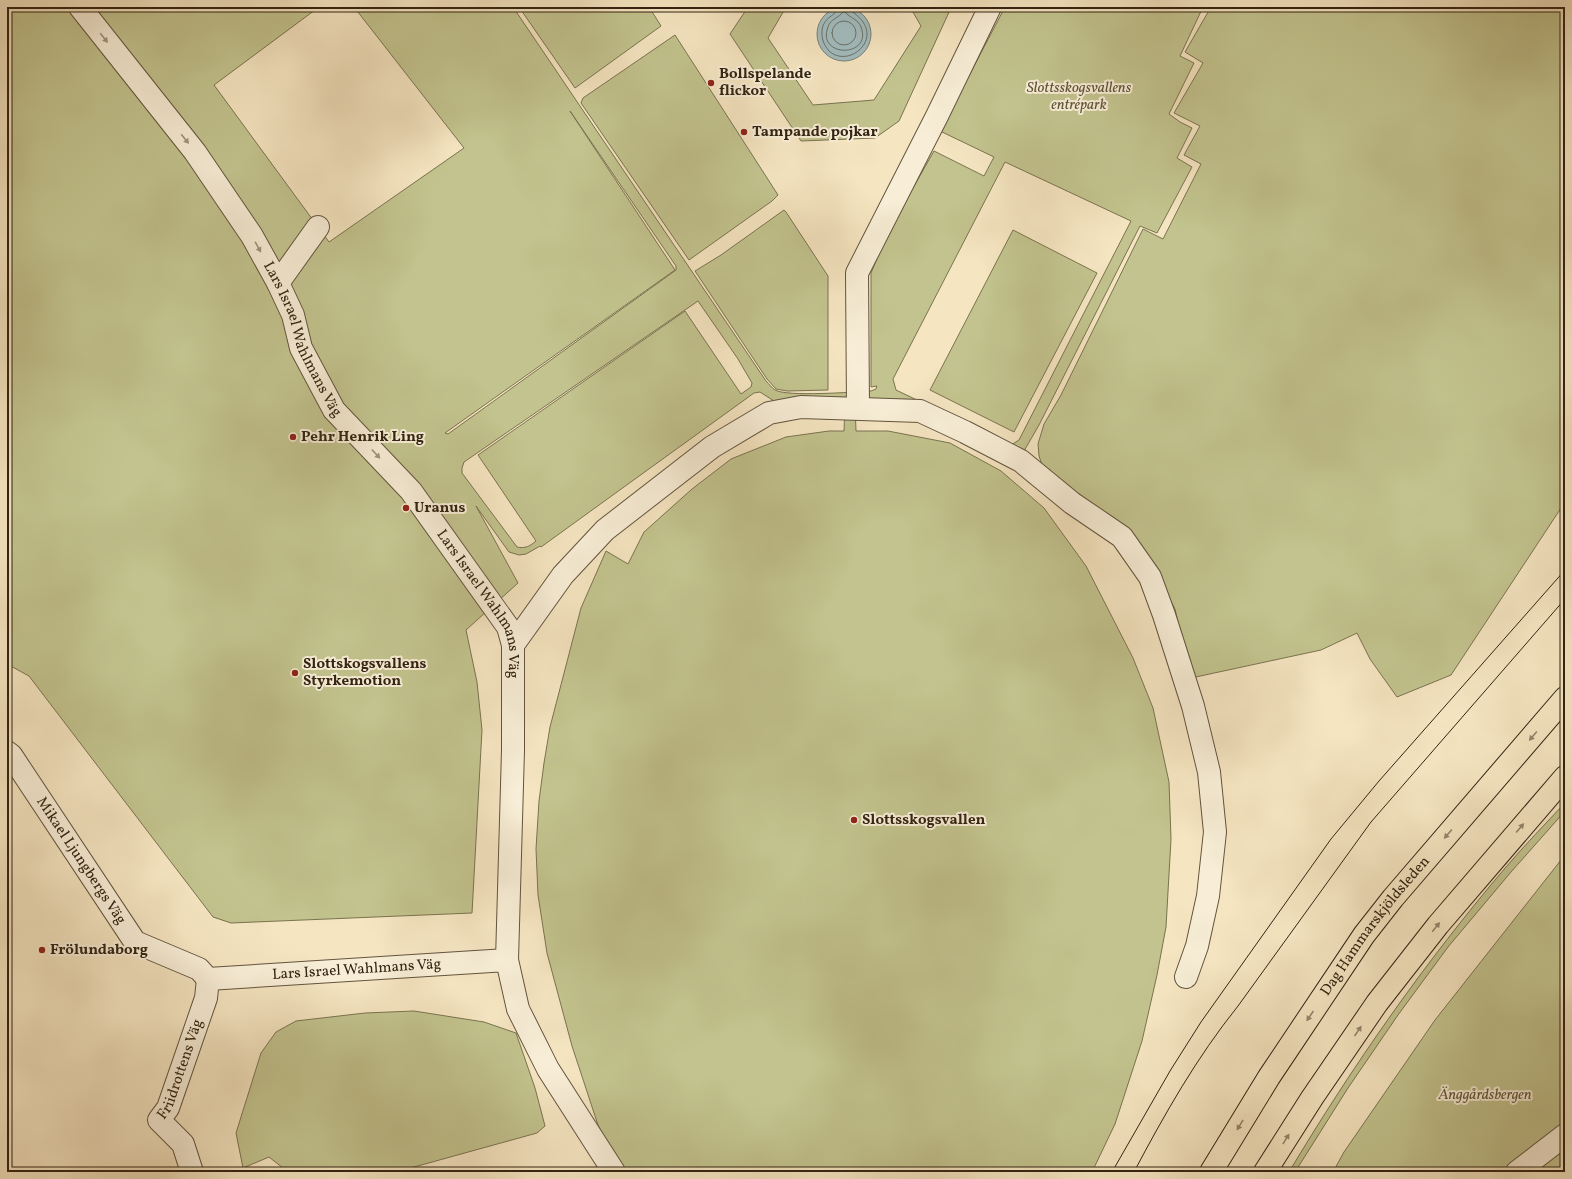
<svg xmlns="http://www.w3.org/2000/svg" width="1572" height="1179" viewBox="0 0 1572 1179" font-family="Vollkorn,serif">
<rect width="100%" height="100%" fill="#f5e5c1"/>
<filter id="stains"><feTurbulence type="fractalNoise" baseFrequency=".005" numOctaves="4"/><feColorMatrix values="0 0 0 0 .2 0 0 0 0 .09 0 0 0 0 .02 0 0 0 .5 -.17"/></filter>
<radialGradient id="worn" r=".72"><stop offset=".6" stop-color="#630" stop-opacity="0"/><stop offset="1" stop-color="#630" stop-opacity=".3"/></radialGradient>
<!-- green -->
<path fill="#c2c38e" stroke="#7a7350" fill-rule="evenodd" d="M 7,7 L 319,7 L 214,85 L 329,242 L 464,148 L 354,7 L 513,7 L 766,381 C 769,384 772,388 775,390 C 787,397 854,392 871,391 L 876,389 L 877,386 L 871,387 L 871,273 L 888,232 L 934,151 L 984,176 L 994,157 L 940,131 L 1005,7 L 1203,7 L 1180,56 L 1194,63 L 1169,114 L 1180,122 L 1192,128 L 1177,158 L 1192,167 L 1157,233 L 1140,226 L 1039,425 L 1024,451 L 900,404 L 855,404 L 856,431 L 888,431 L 950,443 L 1001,471 L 1044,508 L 1086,566 L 1133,658 L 1153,708 L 1169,782 L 1171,839 L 1166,927 L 1157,975 L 1142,1041 L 1115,1124 L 1092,1172 L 621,1172 L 598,1125 L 572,1046 L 547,953 L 538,895 L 536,849 L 539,801 L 544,763 L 550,727 L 581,608 L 606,551 L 628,564 L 644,532 L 692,489 L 731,459 L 786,437 L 829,431 L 844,431 L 845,404 L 777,403 L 760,392 L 754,393 L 541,547 L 540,546 L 526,554 L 519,555 L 509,552 L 476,506 L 518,583 L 466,630 L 477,682 L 482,730 L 472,913 L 231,923 L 213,917 L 29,676 L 7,664 ZM 570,111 L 676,266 L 676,270 L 448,434 L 445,433 L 675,270 ZM 1005,162 L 1131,221 L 1019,440 L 1011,445 L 896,390 L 893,379 ZM 698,301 L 738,359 L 752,383 L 751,387 L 741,394 L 685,311 L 478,455 L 536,541 C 530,546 525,549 517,547 L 462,473 L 462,468 L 464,462 Z
M 519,7 L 649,7 L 661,26 L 575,88 Z
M 748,7 L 786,7 L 768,38 L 813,105 L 874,100 L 921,26 L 910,7 L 948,7 L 950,10 L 899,121 L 875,138 L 801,141 L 730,34 Z
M 1211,7 L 1565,7 L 1565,502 L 1451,675 L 1397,697 L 1370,659 L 1357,633 L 1321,650 L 1191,678 L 1175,609 L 1148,557 L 1095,508 L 1042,465 L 1039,456 L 1038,444 L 1044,424 L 1061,395 L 1143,229 L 1163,239 L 1201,164 L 1184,155 L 1200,126 L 1174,113 L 1203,63 L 1185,52 Z
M 675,35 L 778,195 L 772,201 L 689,260 L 581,103 L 583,98 Z
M 784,210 L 786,212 L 828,276 L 828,390 L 787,391 L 776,389 L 767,379 L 695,271 L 721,255 Z
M 1013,230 L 1097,273 L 1014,432 L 930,390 Z
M 1565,803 L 1565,811 L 1511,872 L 1448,947 L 1398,1015 L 1348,1088 L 1295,1172 L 1289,1172 C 1353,1065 1425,962 1506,867 C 1525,845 1545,824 1565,803 Z
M 1565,855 L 1565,1172 L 1333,1172 L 1344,1152 L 1435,1020 Z
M 414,1011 L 484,1022 L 516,1033 L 535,1088 L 545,1126 L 537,1133 L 396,1172 L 288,1172 L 269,1157 L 243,1168 L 236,1133 L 261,1053 L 276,1032 L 296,1021 L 365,1013 Z"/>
<!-- water -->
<path fill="#a2bcbe" stroke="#757f79" d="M817 34a27 27 0 1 1 54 0a27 27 0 1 1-54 0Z"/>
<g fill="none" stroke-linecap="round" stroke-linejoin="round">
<!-- shore -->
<path stroke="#6a7068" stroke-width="1" d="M 839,7 C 838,16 821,16 822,34 C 822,41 825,46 829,51 C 850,70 889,35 851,11 L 850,7
M 843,12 L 845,12 C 850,18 858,19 861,27 C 873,58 816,58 828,27 C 830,19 839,18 843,12 Z
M832 33a12 12 0 1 1 24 0a12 12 0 1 1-24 0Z"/>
<defs>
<g id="minor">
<path id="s1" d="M 80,7 L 195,152 L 252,236 L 278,283 L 293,315 L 301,348 L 334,410 L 411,491 L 508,627 L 513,645 L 513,750 L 507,960"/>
<path d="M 278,283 L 318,227"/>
<path d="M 858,408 L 857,273 L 937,116 L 990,7"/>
<path d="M 513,645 L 563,575 L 605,530 L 712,447 L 769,413 L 801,407 L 920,411 L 965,432 L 1021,461 L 1072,503 L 1122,537 L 1150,577 L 1164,615 L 1193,706 L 1209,772 L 1215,832 L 1208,896 L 1197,946 L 1186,977"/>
<path id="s2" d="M 7,752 L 11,755 L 135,942 L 199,969 L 208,979"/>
<path id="s3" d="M 208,979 L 507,960 L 518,1009 L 548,1069 L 614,1172"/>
<path id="s4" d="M 192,1172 L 183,1144 L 159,1120 L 168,1108 L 206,998 L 208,979"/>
<path d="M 1517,1172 L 1565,1135"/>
</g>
<g id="major">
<path id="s5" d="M 1211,1172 L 1269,1077 L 1364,935 L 1393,898 L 1565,698"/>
<path d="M 1265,1172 L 1312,1098 L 1377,1003 L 1438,925 L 1565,777"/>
</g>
</defs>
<!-- minor casing -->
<use href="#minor" stroke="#63543e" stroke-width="24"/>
<!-- major casing -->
<use href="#major" stroke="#322312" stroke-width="24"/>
<!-- minor -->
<use href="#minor" stroke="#f8eed7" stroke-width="22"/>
<!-- major -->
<use href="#major" stroke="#f5e5c1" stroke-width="22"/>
<!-- tram -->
<path stroke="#322312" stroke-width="1" d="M 1112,1172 L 1170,1071 L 1201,1022 L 1331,839 L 1379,781 L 1565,570
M 1134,1172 C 1164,1115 1197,1057 1238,1006 L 1371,822 L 1565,599"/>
</g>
<!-- one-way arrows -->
<defs><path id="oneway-solid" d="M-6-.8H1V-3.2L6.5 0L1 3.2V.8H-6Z"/></defs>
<g fill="#9f937e">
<use href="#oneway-solid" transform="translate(104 38) rotate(52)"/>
<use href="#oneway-solid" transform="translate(185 139) rotate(51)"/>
<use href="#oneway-solid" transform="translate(258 247) rotate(61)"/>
<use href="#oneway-solid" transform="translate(376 454) rotate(47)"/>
</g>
<g fill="#94846a">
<use href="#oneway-solid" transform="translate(1533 736) rotate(130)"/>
<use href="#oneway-solid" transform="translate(1520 828) rotate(-50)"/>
<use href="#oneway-solid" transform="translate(1448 834) rotate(131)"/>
<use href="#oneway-solid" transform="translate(1436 927) rotate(-51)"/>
<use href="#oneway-solid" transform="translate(1310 1016) rotate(124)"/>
<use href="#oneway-solid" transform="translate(1358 1031) rotate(-56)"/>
<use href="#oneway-solid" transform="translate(1240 1125) rotate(121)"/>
<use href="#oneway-solid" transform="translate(1286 1139) rotate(-58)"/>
</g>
<!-- markers -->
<g fill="#8f2418" stroke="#f8eed7" stroke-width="1.5">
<circle cx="711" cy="83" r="4"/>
<circle cx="744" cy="132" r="4"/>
<circle cx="293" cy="437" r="4"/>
<circle cx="406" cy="508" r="4"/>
<circle cx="295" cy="673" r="4"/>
<circle cx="854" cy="820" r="4"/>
<circle cx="42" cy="950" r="4"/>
</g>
<g text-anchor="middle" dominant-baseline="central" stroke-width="4" stroke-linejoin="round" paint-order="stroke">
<!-- poi labels -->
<g font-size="15" font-weight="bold" fill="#322312" stroke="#f8eed7" text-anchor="start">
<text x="719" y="74">Bollspelande<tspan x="719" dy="17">flickor</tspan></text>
<text x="752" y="132">Tampande pojkar</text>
<text x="301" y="437">Pehr Henrik Ling</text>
<text x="414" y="508">Uranus</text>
<text x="303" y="664">Slottskogsvallens<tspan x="303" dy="17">Styrkemotion</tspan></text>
<text x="862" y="820">Slottsskogsvallen</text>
<text x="50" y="950">Frölundaborg</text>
</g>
<!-- park labels -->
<g font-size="15" font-style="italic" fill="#5d5337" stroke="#f8eed7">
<text x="1079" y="88">Slottsskogsvallens<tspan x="1079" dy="17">entrépark</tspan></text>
<text x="1485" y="1095">Änggårdsbergen</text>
</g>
<!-- street labels -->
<g font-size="15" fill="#322312" stroke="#f8eed7">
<text stroke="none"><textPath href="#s1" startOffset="402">Lars Israel Wahlmans Väg</textPath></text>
<text stroke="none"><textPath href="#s1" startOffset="726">Lars Israel Wahlmans Väg</textPath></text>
<text stroke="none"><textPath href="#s2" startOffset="132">Mikael Ljungbergs Väg</textPath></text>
<text stroke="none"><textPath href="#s5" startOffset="296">Dag Hammarskjöldsleden</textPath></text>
<text stroke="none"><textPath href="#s3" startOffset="149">Lars Israel Wahlmans Väg</textPath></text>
<text stroke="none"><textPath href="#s4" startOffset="119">Friidrottens Väg</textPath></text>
</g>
</g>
<!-- margin -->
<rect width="1572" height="1179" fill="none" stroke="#f5e5c1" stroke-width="24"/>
<rect x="8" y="8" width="1556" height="1163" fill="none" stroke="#322312" stroke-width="2"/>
<rect x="12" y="12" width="1548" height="1155" fill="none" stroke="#322312"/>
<rect width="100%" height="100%" filter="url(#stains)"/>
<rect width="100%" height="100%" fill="url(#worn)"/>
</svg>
